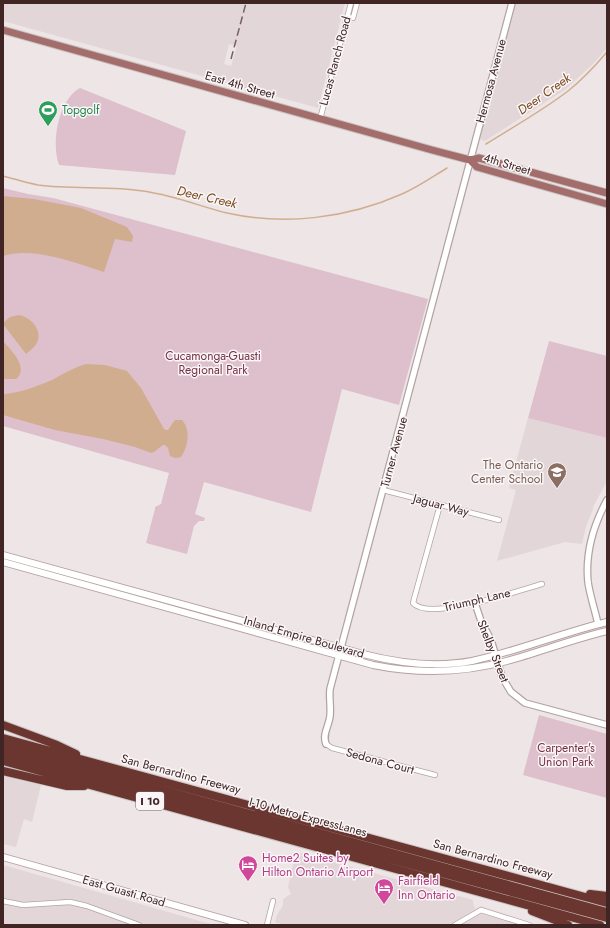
<svg xmlns="http://www.w3.org/2000/svg" width="610" height="928" viewBox="0 0 610 928" font-family="Jost,sans-serif">
<rect width="100%" height="100%" fill="#eee5e6"/>
<!-- built -->
<path fill="#e2d6d8" fill-rule="evenodd" d="M 3,3 L 345,3 L 318,108 L 3,21 ZM 229,44 L 237,46 L 231,66 L 224,64 Z
M 516,3 L 607,3 L 607,48 L 594,63 L 566,89 L 485,141 L 479,139 Z
M 528,418 L 607,438 L 607,481 L 593,507 L 593,509 L 586,527 L 582,544 L 565,542 L 497,561 L 516,490 L 509,488 Z
M 3,776 L 41,785 L 32,822 L 24,819 L 16,847 L 3,844 Z
M 296,852 L 473,900 L 473,903 L 475,909 L 481,906 L 537,925 L 285,925 L 275,922 L 277,915 L 283,905 L 283,899 L 291,894 L 288,887 Z
M 3,865 L 214,925 L 3,925 Z"/>
<!-- green -->
<path fill="#debfcc" d="M 80,88 L 186,131 L 175,175 L 59,165 C 51,143 58,100 80,88 Z
M 3,188 L 28,194 L 53,198 L 428,299 L 399,405 L 342,389 L 311,512 L 204,482 L 195,514 L 205,518 L 204,521 L 199,521 L 194,526 L 187,554 L 146,543 L 155,509 L 155,507 L 161,504 L 169,473 L 3,426 Z
M 549,341 L 607,356 L 607,438 L 528,418 Z
M 539,715 L 607,734 L 607,798 L 523,775 Z"/>
<!-- water -->
<path fill="#d1ad8f" d="M 3,196 L 34,199 L 81,208 L 127,227 L 133,236 L 132,242 L 115,239 L 104,272 C 76,263 32,246 3,256 Z
M 19,315 C 34,318 46,335 33,348 C 31,350 28,352 26,354 L 3,324 L 3,323 L 10,317 Z
M 3,341 C 10,349 30,368 16,379 L 3,379 Z
M 86,364 L 105,365 L 127,371 L 141,388 L 164,429 L 166,430 L 168,430 L 175,420 L 182,420 C 191,430 188,447 181,457 L 175,458 L 170,456 L 168,448 L 165,445 L 163,445 L 154,452 L 151,453 L 135,447 L 103,439 L 55,430 L 3,415 L 3,395 L 5,394 C 19,393 38,386 52,380 C 63,374 73,368 86,364 Z"/>
<g fill="none" stroke-linecap="round" stroke-linejoin="round">
<!-- stream -->
<path stroke="#d1ad8f" stroke-width="1.5" d="M 486,144 C 513,127 542,111 568,91 C 582,80 595,66 607,52
M 3,176 C 15,179 27,183 38,185 C 76,190 116,185 154,193 C 178,197 202,207 227,213 C 285,226 348,218 402,194 C 418,187 432,177 447,168"/>
<defs>
<path id="minor" d="M 347,17 L 353,18 L 357,3 L 356,3
M 320,119 L 351,3
M 383,490 L 499,520
M 440,505 L 414,599 L 413,603 C 429,622 520,590 542,584
M 326,744 L 332,748 L 435,775
M 3,901 L 23,905 L 70,902 L 87,906 L 139,925
M 267,925 L 273,901
M 455,925 L 481,910 L 529,925"/>
<path id="tertiary" d="M 475,603 L 481,621 L 491,640 L 502,677 L 511,692 L 525,703 L 607,725
M 598,624 C 595,610 590,596 588,582 C 585,552 593,526 607,500
M 326,744 C 322,734 329,726 330,716 C 331,707 329,698 330,689 L 512,3"/>
<path id="secondary" d="M 3,555 L 363,654 C 398,663 435,668 472,661 C 518,651 561,633 607,622
M 3,562 L 373,665 C 418,674 463,673 507,661 C 540,652 573,639 607,631
M 3,857 L 245,925"/>
<path id="primary" d="M 3,30 L 432,150 L 470,160 L 479,158 L 607,193
M 470,160 L 477,167 L 607,204"/>
<path id="motorway" d="M 3,725 L 57,745 L 76,754
M 3,738 L 607,903
M 3,746 L 607,912
M 3,754 L 607,918
M 3,761 L 600,925
M 3,771 L 67,786 L 84,786
M 590,894 L 607,896
M 532,911 L 568,925"/>
</defs>
<!-- minor casing -->
<use href="#minor" stroke="#b3a4a4" stroke-width="6"/>
<!-- tertiary casing -->
<use href="#tertiary" stroke="#b3a4a4" stroke-width="8"/>
<!-- secondary casing -->
<use href="#secondary" stroke="#b6a0a2" stroke-width="8"/>
<!-- primary casing -->
<use href="#primary" stroke="#cac2c2" stroke-width="9"/>
<!-- motorway casing -->
<use href="#motorway" stroke="#cac2c2" stroke-width="10"/>
<!-- minor -->
<use href="#minor" stroke="#fff" stroke-width="4.5"/>
<!-- tertiary -->
<use href="#tertiary" stroke="#fff" stroke-width="5.5"/>
<!-- secondary -->
<use href="#secondary" stroke="#fff" stroke-width="6"/>
<!-- primary -->
<use href="#primary" stroke="#a26d6a" stroke-width="7"/>
<!-- motorway -->
<use href="#motorway" stroke="#6c3630" stroke-width="8"/>
<!-- rail -->
<path stroke="#7b605f" stroke-width="1.5" stroke-dasharray="8 4" stroke-linecap="butt" d="M 231,59 L 246,3"/>
</g>
<!-- icons -->
<defs>
<symbol id="stadium-pin" viewBox="-11 -11 22 30"><path d="M0 17L-7.5 6A9.5 9.5 0 1 1 7.5 6Z" fill="#2e9e5b" stroke="#faf6f7"/><path d="M0-5a6.5 5 0 1 0 0 10a6.5 5 0 1 0 0-10ZM-3.5-1.8h7v3.6h-7Z" fill="#fff"/></symbol>
<symbol id="school-pin" viewBox="-11 -11 22 30"><path d="M0 17L-7.5 6A9.5 9.5 0 1 1 7.5 6Z" fill="#8d6e63" stroke="#faf6f7"/><path d="M0-5L7-2L0 1L-7-2ZM-4 1L0 2.5L4 1V4Q0 6-4 4Z" fill="#fff"/></symbol>
<symbol id="hotel-pin" viewBox="-11 -11 22 30"><path d="M0 17L-7.5 6A9.5 9.5 0 1 1 7.5 6Z" fill="#d1479c" stroke="#faf6f7"/><path d="M-6-4.5h1.5V1H6V5H4.5V3h-9V5H-6ZM-4 0a1.8 1.8 0 1 1 3.6 0ZM.5 0V-2.5h3Q6-2.5 6 0Z" fill="#fff"/></symbol>
</defs>
<g fill-rule="evenodd">
<use href="#stadium-pin" x="37" y="99" width="22" height="30"/>
<use href="#school-pin" x="546" y="461" width="22" height="30"/>
<use href="#hotel-pin" x="237" y="854" width="22" height="30"/>
<use href="#hotel-pin" x="373" y="877" width="22" height="30"/>
</g>
<g text-anchor="middle" dominant-baseline="central" stroke-width="3" stroke-linejoin="round" paint-order="stroke">
<!-- shield labels -->
<rect fill="#faf6f7" stroke="#786463" stroke-width="1" x="136" y="792" width="28" height="18" rx="3"/>
<g font-size="11" font-weight="bold" fill="#402524">
<text x="150" y="801">I 10</text>
</g>
<!-- street labels -->
<g font-size="12" fill="#402524" stroke="#faf6f7">
<text transform="translate(335 61) rotate(-75)">Lucas Ranch Road</text>
<text transform="translate(491 81) rotate(-75)">Hermosa Avenue</text>
<text transform="translate(240 85) rotate(16)">East 4th Street</text>
<text transform="translate(507 164) rotate(17)">4th Street</text>
<text transform="translate(394 452) rotate(-75)">Turner Avenue</text>
<text transform="translate(441 505) rotate(15)">Jaguar Way</text>
<text transform="translate(477 600) rotate(-13)">Triumph Lane</text>
<text transform="translate(304 637) rotate(16)">Inland Empire Boulevard</text>
<text transform="translate(493 651) rotate(68)">Shelby Street</text>
<text transform="translate(380 761) rotate(15)">Sedona Court</text>
<text transform="translate(181 774) rotate(15)">San Bernardino Freeway</text>
<text transform="translate(308 817) rotate(15)">I-10 Metro ExpressLanes</text>
<text transform="translate(493 859) rotate(15)">San Bernardino Freeway</text>
<text transform="translate(124 891) rotate(16)">East Guasti Road</text>
</g>
<!-- leisure labels -->
<g font-size="12" fill="#27864d" stroke="#faf6f7" text-anchor="start">
<text x="62" y="110">Topgolf</text>
</g>
<!-- park labels -->
<g font-size="12" fill="#762f44" stroke="#faf6f7">
<text x="213" y="356">Cucamonga-Guasti<tspan x="213" dy="14">Regional Park</tspan></text>
<text x="566" y="748">Carpenter's<tspan x="566" dy="14">Union Park</tspan></text>
</g>
<!-- education labels -->
<g font-size="12" fill="#785e54" stroke="#faf6f7" text-anchor="end">
<text x="543" y="465">The Ontario<tspan x="543" dy="14">Center School</tspan></text>
</g>
<!-- hotel labels -->
<g font-size="12" fill="#b23c85" stroke="#faf6f7" text-anchor="start">
<text x="262" y="858">Home2 Suites by<tspan x="262" dy="14">Hilton Ontario Airport</tspan></text>
<text x="398" y="881">Fairfield<tspan x="398" dy="14">Inn Ontario</tspan></text>
</g>
<!-- water labels -->
<g font-size="13" font-style="italic" fill="#7b4b1f" stroke="#faf6f7">
<text transform="translate(544 94) rotate(-35)">Deer Creek</text>
<text transform="translate(207 197) rotate(13)">Deer Creek</text>
</g>
</g>
<!-- border -->
<rect width="610" height="928" fill="none" stroke="#402524" stroke-width="8"/>
</svg>
